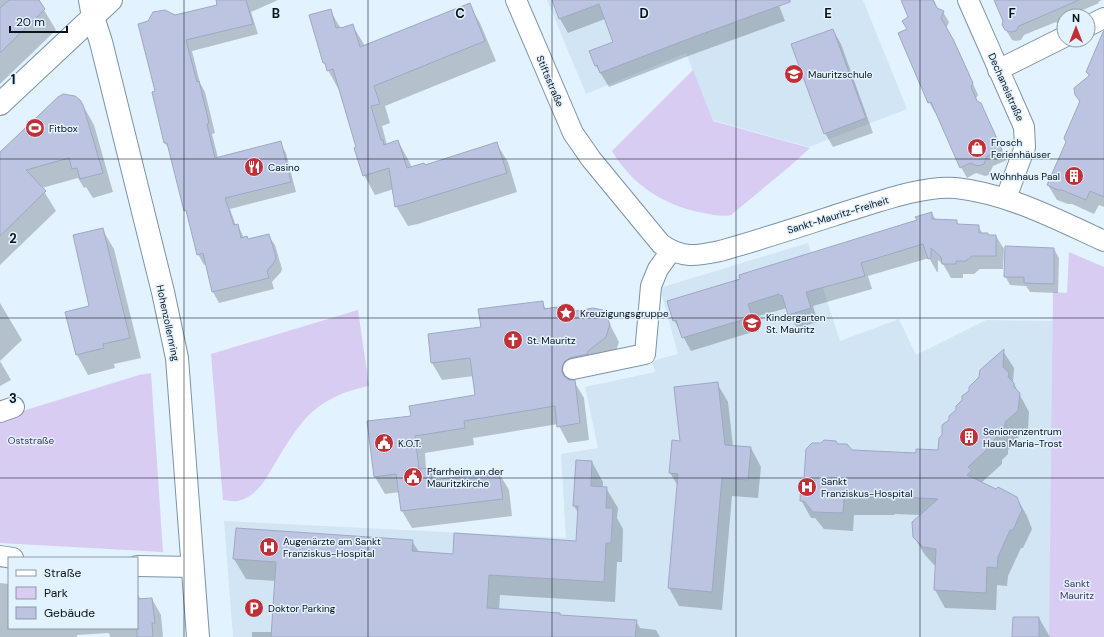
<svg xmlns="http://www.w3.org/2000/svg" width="1104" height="637" viewBox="0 0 1104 637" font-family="'DM Sans',sans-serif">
<rect width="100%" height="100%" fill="#e2f2ff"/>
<!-- built -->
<path fill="#d1e5f5" d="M 547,0 L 863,0 L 907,109 L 809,147 L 712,120 L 686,53 L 586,94 Z
M 808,243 L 840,341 L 899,319 L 916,355 L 986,320 L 1054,321 L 1049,637 L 233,637 L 224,521 L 566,538 L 561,454 L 598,448 L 585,387 L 655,372 L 652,361 L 678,354 L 661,292 L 663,287 Z"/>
<!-- green -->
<path fill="#d8ccf3" d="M 693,70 L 713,121 L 810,148 L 789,167 L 731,215 C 722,217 713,215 704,213 C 675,208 644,193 625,169 C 620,164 616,157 612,151 Z
M 1069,252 L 1104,267 L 1104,637 L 1049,637 L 1053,292 L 1067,293 Z
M 358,310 L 369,386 C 343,391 318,402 301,424 C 292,435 284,448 277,460 C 267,476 259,496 238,501 C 233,502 227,500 223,500 L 211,354 Z
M 151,373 L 163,552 L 0,543 L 0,418 L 139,375 Z"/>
<!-- shadow -->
<path fill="#0003" d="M 0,0 L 38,0 L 56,30 L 0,84 Z
M 216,0 L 278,0 L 251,12 L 258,34 L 192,51 L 200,83 L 205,92 L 215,133 L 212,134 L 218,158 L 280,143 L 286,153 L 296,192 L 230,209 L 236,226 L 238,225 L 244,238 L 248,240 L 268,235 L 275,245 L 282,269 L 281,272 L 272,282 L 274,289 L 219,303 L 213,292 L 207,264 L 204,265 L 198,254 L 188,217 L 185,210 L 171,152 L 165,143 L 156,92 L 175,17 L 217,6 Z
M 553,0 L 777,0 L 785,21 L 691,55 L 609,87 L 596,66 L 591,52 L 614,42 L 605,19 L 568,33 L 560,19 Z
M 902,0 L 934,0 L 938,10 L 943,12 L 949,22 L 946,29 L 959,51 L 978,95 L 976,98 L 978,103 L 986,115 L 1007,160 L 993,166 L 989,175 L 985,176 L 976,173 L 967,178 L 961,167 L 937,112 L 935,113 L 929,102 L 908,30 L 910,18 Z
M 996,0 L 1102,0 L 1098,2 L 1099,3 L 1076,13 L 1075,16 L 1064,16 L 1064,21 L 1058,23 L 1056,22 L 1024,35 L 1021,40 L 1016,41 L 1012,40 L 1003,25 L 1005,21 Z
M 469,4 L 480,23 L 496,61 L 385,106 L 390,123 L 382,126 L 387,145 L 398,141 L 409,161 L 412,168 L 425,166 L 496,143 L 508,162 L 517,192 L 418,224 L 408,226 L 396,206 L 394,189 L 375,195 L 364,175 L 357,148 L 339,90 L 324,63 L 310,16 L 330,10 L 341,29 L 353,26 L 365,46 Z
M 833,30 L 841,44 L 873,133 L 833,147 L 825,133 Z
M 1104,37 L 1104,207 L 1099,205 L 1094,214 L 1072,204 L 1068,204 L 1057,200 L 1048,185 L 1067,142 L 1080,103 L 1076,95 L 1089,76 L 1087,72 Z
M 80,100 L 94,125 L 113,192 L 93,198 L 86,187 L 84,188 L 78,178 L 42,188 L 56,211 L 0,265 L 0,154 Z
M 932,213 L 936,220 L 956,221 L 959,225 L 978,226 L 983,234 L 988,236 L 996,236 L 1004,249 L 1003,269 L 980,269 L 974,274 L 963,274 L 963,278 L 951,278 L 943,264 L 938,260 L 938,272 L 937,272 L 929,258 L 868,276 L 872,289 L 813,306 L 818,322 L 797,328 L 789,314 L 787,308 L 755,317 L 759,330 L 691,351 L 674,320 L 742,280 L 918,221 Z
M 102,229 L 114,249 L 141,358 L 114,364 L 115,368 L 88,375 L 77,355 L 66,313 L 91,307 Z
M 1054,249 L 1059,258 L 1058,293 L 1030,292 L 1026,286 L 1010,285 L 1005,276 Z
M 542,302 L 546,309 L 557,308 L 560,315 L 603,311 L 619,342 L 615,354 L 575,378 L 573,381 L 574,381 L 584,398 L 589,440 L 568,443 L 558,424 L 473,438 L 474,445 L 425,453 L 426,469 L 430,469 L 437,481 L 499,473 L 509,490 L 512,516 L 412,528 L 402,511 L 400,492 L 385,494 L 375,477 L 412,417 L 476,396 L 474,376 L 442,380 L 432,363 L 482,328 Z
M 0,303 L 22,340 L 0,361 L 11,380 L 0,386 Z
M 1003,351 L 1014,368 L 1013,382 L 1029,412 L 1028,429 L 1015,440 L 1015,444 L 1008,450 L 1008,454 L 1002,460 L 1002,464 L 981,483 L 996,490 L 1017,498 L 1027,516 L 1032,529 L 1023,548 L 1021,548 L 1008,576 L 1007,586 L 997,585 L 996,610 L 945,608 L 935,590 L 936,565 L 934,565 L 925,555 L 914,537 L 921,515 L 895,514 L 894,515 L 854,515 L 853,531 L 824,529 L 815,518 L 811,518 L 801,500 L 838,445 L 851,451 L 917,454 L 939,451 L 943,435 L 950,420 L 970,391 Z
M 717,383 L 728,402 L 733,446 L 751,448 L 761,467 L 758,498 L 732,496 L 722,610 L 679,606 L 669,588 L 678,486 L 670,473 L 682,442 Z
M 592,462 L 603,482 L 603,488 L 606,488 L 618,508 L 617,518 L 623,529 L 622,562 L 617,562 L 615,602 L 500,595 L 499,610 L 560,614 L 561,617 L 636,621 L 640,628 L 656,630 L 660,637 L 252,637 L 252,632 L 272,632 L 276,581 L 246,579 L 234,559 L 412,541 L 419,552 L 454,555 L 577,542 L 579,514 L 574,506 Z
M 0,583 L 9,584 L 9,628 L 137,628 L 137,593 L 141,600 L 152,599 L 161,615 L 163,637 L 110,637 L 109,633 L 77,635 L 77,637 L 0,637 Z
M 1039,618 L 1050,637 L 1013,637 Z"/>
<!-- building -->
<path fill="#bcc4e1" stroke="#9fa8c3" d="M 9,0 L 39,0 L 45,9 L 0,53 L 0,8 Z
M 216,0 L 246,0 L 253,24 L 186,40 L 197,82 L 199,81 L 209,123 L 207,124 L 215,158 L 281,141 L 291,182 L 225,198 L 234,225 L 238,224 L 241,238 L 247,236 L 248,239 L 269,234 L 276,257 L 275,261 L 267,271 L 269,278 L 212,292 L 203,253 L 197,255 L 186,210 L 184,211 L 167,143 L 164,143 L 152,92 L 155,91 L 138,24 L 148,21 L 153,12 L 165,10 L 175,15 L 217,5 Z
M 552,0 L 790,0 L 790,2 L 683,41 L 600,73 L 597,65 L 595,66 L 589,51 L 613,42 L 599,4 L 559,19 Z
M 901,0 L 933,0 L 937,8 L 944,11 L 941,18 L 953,39 L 973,83 L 971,87 L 977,101 L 981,103 L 1002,150 L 987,156 L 984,164 L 978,166 L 970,163 L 960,168 L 931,102 L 928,103 L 898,33 L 907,29 L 902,21 L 908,17 Z
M 994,0 L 1079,0 L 1019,26 L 1016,31 L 1010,32 L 1005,30 L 1002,25 L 1003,21 Z
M 470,3 L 485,41 L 374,86 L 380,104 L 371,106 L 381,140 L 383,140 L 384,145 L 398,140 L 407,168 L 424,163 L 425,165 L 497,142 L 507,173 L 407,204 L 395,207 L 389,168 L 363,176 L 354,148 L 356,147 L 333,69 L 327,71 L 325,63 L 323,63 L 309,15 L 331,9 L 336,28 L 340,27 L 341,28 L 353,24 L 360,47 Z
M 833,29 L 866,118 L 824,134 L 791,44 Z
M 1104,31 L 1104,197 L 1090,191 L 1086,200 L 1062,190 L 1058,190 L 1047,185 L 1066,142 L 1064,138 L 1080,101 L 1075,95 L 1074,88 L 1090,75 L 1086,72 L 1103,32 Z
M 63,94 L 75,96 L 80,100 L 83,105 L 103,173 L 80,179 L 77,168 L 72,169 L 69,158 L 26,170 L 46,191 L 0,236 L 0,152 L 58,97 Z
M 932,212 L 932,219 L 957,220 L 957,224 L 979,225 L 979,233 L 988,233 L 988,235 L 996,235 L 996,256 L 972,256 L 966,261 L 956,261 L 956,264 L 942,264 L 941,257 L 931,248 L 931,258 L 928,259 L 923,244 L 861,263 L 865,276 L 806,292 L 811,308 L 788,315 L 782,295 L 780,296 L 779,294 L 748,304 L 752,317 L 682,338 L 676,320 L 673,321 L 667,301 L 740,279 L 739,275 L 917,220 L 915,217 Z
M 103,228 L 130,338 L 103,344 L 104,348 L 76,355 L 65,312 L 89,306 L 73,235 Z
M 1005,246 L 1054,248 L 1054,284 L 1024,283 L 1024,277 L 1004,277 Z
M 543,301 L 544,309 L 557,307 L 558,314 L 593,308 L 603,310 L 610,324 L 606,337 L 587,352 L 588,354 L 570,358 L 565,361 L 562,366 L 562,372 L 564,376 L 569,380 L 575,380 L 580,423 L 557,427 L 555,406 L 464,421 L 465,428 L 415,436 L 419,469 L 430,468 L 432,480 L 499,472 L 503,499 L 401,511 L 396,474 L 374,477 L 367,421 L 411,416 L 409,406 L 475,395 L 470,358 L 431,363 L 428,334 L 481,327 L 478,309 Z
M 1004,349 L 1003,367 L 1009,373 L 1008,377 L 1014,383 L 1014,387 L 1020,393 L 1018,411 L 1005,422 L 1005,426 L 999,432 L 998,436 L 992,442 L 992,445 L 968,467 L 972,470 L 967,475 L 996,489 L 998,487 L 1017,497 L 1022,510 L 1013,530 L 1010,530 L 998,557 L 997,568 L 987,567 L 986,593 L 934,590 L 936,549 L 923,547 L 913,537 L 912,522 L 938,499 L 885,496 L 883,497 L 844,497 L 843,513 L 813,512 L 804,501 L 800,501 L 801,481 L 804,478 L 806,449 L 812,443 L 821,443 L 824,440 L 836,441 L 838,444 L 847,444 L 852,450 L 916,453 L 916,449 L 938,450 L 939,438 L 942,435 L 942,425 L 949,420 L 949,416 L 956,410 L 956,406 L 962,400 L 962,396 L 969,391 L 969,387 L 979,377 L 980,370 Z
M 718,382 L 725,445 L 751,447 L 748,480 L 722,478 L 712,592 L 668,588 L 678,474 L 669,473 L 670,463 L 672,440 L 680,441 L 674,387 Z
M 576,460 L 592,461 L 591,486 L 607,487 L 606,508 L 613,508 L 611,543 L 606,543 L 604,582 L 489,575 L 487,608 L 560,613 L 560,615 L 637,620 L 635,637 L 271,637 L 276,562 L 233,559 L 236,528 L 413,540 L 412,551 L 453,554 L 454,533 L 576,541 L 578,506 L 573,506 Z
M 152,598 L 155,623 L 152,623 L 153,637 L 137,637 L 137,599 Z
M 1013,617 L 1039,617 L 1039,637 L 1012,637 Z"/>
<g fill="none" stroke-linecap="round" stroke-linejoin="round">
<defs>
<path id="minor" d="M 516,0 L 573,133 L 591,159 L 661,244 C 683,259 696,256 720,251 C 763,239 805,225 848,211 C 878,202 924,185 956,188 C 1009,194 1056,219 1104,241
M 968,0 L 1024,127 L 1025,147 L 1006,198
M 1088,26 L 1104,18
M 998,70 L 1064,37
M 573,369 L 645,354 L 651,286 L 658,269 L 671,251
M 0,412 L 14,407
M 0,556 L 13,558
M 137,566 L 193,567"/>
<path id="secondary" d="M 90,0 L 93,17 L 101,42 L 163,292 L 177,358 L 198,637
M 0,104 L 111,0"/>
</defs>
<!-- minor casing -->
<use href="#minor" stroke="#7b93a7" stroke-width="22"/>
<!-- secondary casing -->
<use href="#secondary" stroke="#7b93a7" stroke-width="24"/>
<!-- minor -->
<use href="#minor" stroke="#fff" stroke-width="20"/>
<!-- secondary -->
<use href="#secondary" stroke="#fff" stroke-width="22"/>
</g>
<!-- grid -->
<path fill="none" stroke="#0a131a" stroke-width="1" stroke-opacity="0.55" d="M 184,0 L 184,637M 368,0 L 368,637M 552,0 L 552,637M 736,0 L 736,637M 920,0 L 920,637M 0,159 L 1104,159M 0,318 L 1104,318M 0,478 L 1104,478"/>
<!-- icons -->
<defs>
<symbol id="school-disc" viewBox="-11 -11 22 22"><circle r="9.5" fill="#c03036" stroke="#e2f2ff"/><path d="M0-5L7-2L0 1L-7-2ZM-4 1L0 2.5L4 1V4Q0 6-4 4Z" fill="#fff"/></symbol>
<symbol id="stadium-disc" viewBox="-11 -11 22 22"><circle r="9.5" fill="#c03036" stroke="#e2f2ff"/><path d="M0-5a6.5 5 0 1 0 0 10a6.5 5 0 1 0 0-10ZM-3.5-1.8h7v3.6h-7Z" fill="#fff"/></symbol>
<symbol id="shop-disc" viewBox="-11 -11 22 22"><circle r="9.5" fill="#c03036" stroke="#e2f2ff"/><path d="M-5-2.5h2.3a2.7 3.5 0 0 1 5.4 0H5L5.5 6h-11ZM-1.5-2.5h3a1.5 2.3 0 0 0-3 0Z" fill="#fff"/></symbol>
<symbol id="restaurant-disc" viewBox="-11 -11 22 22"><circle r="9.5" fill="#c03036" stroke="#e2f2ff"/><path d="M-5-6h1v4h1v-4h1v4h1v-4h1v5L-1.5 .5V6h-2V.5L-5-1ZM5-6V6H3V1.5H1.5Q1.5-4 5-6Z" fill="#fff"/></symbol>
<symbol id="building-disc" viewBox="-11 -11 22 22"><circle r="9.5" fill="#c03036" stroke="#e2f2ff"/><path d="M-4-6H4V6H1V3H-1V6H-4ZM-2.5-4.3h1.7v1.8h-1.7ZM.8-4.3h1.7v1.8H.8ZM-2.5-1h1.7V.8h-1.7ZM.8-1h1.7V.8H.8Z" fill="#fff"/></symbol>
<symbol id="sight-disc" viewBox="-11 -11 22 22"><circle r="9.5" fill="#c03036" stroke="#e2f2ff"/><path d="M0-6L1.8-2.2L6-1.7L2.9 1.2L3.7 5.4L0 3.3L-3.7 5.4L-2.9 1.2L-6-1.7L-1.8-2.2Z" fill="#fff"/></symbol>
<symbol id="church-disc" viewBox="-11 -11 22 22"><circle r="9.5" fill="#c03036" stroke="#e2f2ff"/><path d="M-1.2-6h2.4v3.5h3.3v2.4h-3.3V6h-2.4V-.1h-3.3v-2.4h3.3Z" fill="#fff"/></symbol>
<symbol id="civic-disc" viewBox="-11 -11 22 22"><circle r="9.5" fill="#c03036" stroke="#e2f2ff"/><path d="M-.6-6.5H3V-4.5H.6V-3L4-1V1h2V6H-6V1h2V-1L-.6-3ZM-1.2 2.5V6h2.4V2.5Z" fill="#fff"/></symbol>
<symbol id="hospital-disc" viewBox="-11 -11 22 22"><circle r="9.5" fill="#c03036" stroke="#e2f2ff"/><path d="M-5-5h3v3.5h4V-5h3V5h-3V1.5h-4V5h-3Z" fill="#fff"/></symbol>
<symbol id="parking-disc" viewBox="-11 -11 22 22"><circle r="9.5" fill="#c03036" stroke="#e2f2ff"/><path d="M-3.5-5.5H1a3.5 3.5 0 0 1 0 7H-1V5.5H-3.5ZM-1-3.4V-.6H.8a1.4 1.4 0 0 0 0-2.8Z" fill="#fff"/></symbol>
</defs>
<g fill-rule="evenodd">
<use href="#school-disc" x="783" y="63" width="22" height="22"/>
<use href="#stadium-disc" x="24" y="117" width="22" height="22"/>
<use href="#shop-disc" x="966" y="137" width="22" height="22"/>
<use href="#restaurant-disc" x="243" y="156" width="22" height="22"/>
<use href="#building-disc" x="1063" y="165" width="22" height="22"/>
<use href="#sight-disc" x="555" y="302" width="22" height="22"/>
<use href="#school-disc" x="741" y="312" width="22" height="22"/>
<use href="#church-disc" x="502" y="329" width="22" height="22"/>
<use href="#building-disc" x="958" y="426" width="22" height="22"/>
<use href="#civic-disc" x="373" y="432" width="22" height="22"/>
<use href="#civic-disc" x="402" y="466" width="22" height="22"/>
<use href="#hospital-disc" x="796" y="476" width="22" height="22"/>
<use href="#hospital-disc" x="258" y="536" width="22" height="22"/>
<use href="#parking-disc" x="243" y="597" width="22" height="22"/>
</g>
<g text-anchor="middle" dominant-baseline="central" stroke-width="3" stroke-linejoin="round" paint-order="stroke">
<!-- poi labels -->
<g font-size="10" fill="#0a131a" stroke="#e2f2ff" text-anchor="start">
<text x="808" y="74">Mauritzschule</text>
<text x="49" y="128">Fitbox</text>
<text x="991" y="142">Frosch<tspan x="991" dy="12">Ferienhäuser</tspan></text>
<text x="268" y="167">Casino</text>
<text x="1060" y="176" text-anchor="end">Wohnhaus Paal</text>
<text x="580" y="313">Kreuzigungsgruppe</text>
<text x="766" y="317">Kindergarten<tspan x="766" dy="12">St. Mauritz</tspan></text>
<text x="527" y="340">St. Mauritz</text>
<text x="983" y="431">Seniorenzentrum<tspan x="983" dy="12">Haus Maria-Trost</tspan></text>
<text x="398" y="443">K.O.T.</text>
<text x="427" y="471">Pfarrheim an der<tspan x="427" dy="12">Mauritzkirche</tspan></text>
<text x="821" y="481">Sankt<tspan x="821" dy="12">Franziskus-Hospital</tspan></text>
<text x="283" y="541">Augenärzte am Sankt<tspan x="283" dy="12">Franziskus-Hospital</tspan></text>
<text x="268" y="608">Doktor Parking</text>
</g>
<!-- street labels -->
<g font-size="10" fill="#0a131a" stroke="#e2f2ff">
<text transform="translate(550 81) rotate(67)">Stiftsstraße</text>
<text transform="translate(1006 87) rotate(66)">Dechaneistraße</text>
<text transform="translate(838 215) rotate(-17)">Sankt-Mauritz-Freiheit</text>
<text transform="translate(168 323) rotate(78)">Hohenzollernring</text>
</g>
<!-- park labels -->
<g font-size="10" fill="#453364" stroke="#e2f2ff">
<text x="31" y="440">Oststraße</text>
<text x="1077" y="583">Sankt<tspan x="1077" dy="12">Mauritz</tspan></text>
</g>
</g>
<g font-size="13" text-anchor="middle" font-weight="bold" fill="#0a131a" stroke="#e2f2ff" stroke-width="3" stroke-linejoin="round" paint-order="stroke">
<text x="276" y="18">B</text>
<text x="460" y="18">C</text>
<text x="644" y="18">D</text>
<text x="828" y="18">E</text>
<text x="1012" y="18">F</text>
<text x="13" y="84">1</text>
<text x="13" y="243">2</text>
<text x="13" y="403">3</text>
</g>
<!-- legend -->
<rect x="8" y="557" width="130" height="72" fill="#e2f2ff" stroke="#8c99a3"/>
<rect x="16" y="570" width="20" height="6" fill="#ffffff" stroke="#8c99a3"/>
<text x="44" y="577" font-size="12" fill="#0a131a">Straße</text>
<rect x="16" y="587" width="20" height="12" fill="#d8ccf3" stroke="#8c99a3"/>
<text x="44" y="597" font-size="12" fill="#0a131a">Park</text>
<rect x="16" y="607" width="20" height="12" fill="#bcc4e1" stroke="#8c99a3"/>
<text x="44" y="617" font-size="12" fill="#0a131a">Gebäude</text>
<!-- north arrow -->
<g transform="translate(1076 28)"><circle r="19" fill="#e2f2ff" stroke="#8c99a3"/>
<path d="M0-3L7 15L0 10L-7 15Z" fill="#c03036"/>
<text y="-6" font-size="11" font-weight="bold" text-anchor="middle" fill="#0a131a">N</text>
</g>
<!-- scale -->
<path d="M10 26v6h57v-6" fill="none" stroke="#0a131a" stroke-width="2"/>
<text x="16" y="26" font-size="12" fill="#0a131a" stroke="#e2f2ff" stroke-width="3" paint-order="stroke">20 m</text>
</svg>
